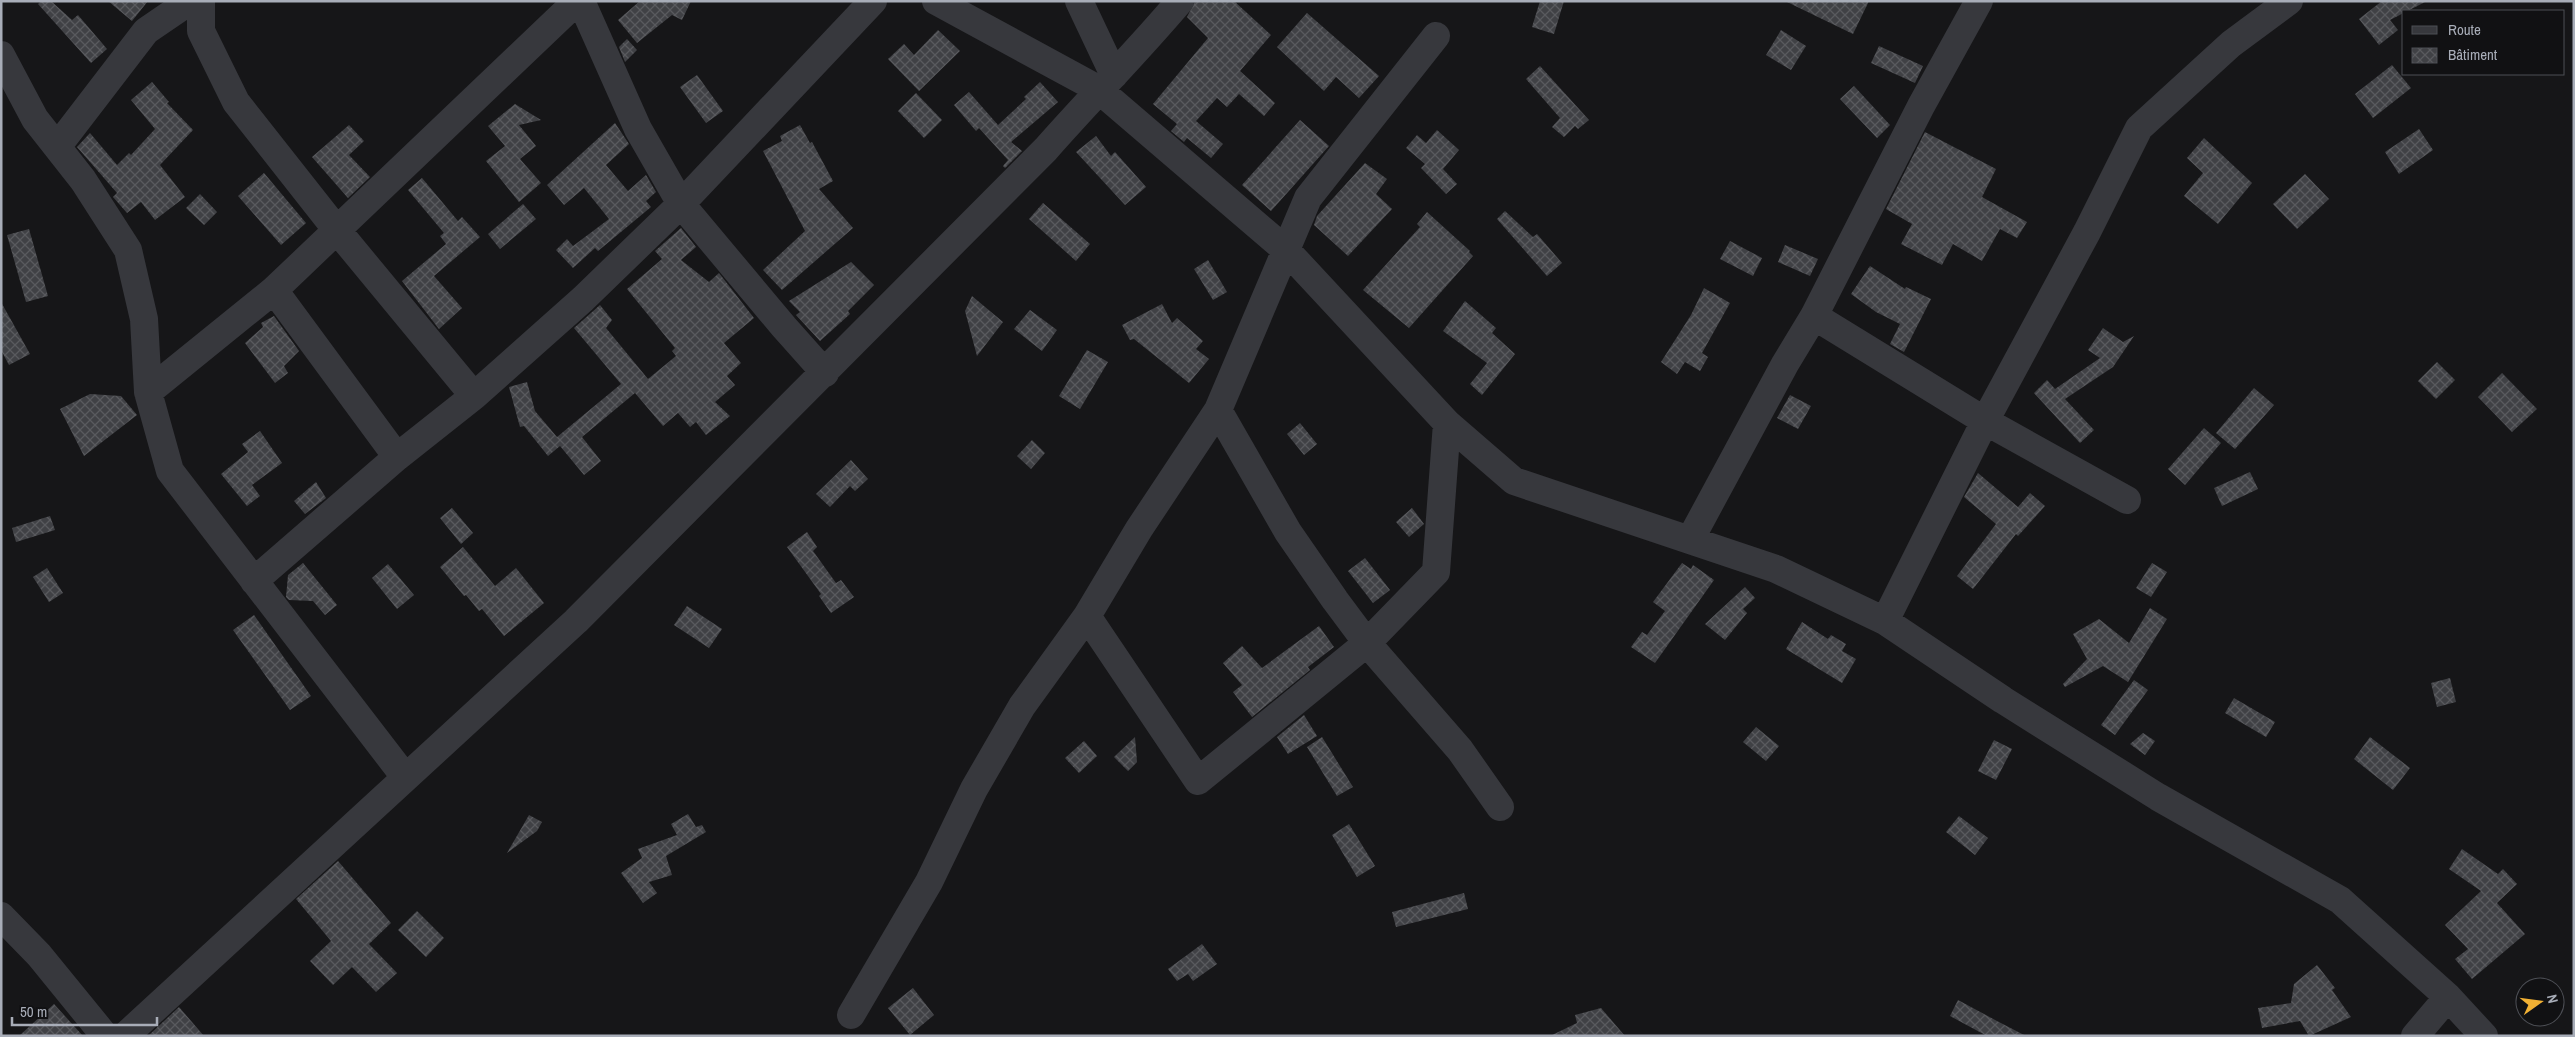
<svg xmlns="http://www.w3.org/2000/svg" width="2575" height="1037" viewBox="0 0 2575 1037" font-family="'Archivo Narrow',sans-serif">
<defs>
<pattern id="building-cross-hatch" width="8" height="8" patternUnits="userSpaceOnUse" patternTransform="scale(1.25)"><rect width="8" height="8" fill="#404145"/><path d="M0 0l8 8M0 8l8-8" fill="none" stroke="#595a5e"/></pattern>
</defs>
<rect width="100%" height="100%" fill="#161618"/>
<!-- building -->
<path fill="url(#building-cross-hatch)" d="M 41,1 L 51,1 L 72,20 L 78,15 L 107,49 L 91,63 L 38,4 Z
M 108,1 L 148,1 L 132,21 Z
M 640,1 L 691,1 L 682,20 L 672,15 L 637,43 L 618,20 Z
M 1195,1 L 1234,1 L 1271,35 L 1240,71 L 1275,103 L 1264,116 L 1239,94 L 1227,107 L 1217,98 L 1196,121 L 1223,144 L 1211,158 L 1187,138 L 1184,142 L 1171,131 L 1177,124 L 1153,104 L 1208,38 L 1187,17 Z
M 1540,1 L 1564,1 L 1554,34 L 1532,27 Z
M 1785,1 L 1869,1 L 1853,34 Z
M 2382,1 L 2427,1 L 2390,20 L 2398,30 L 2379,45 L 2359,19 Z
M 1307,13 L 1379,76 L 1359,98 L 1336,77 L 1324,91 L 1277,47 Z
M 938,30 L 960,51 L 919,91 L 888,59 L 904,44 L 914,55 Z
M 1781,30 L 1806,46 L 1791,70 L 1766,55 Z
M 627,39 L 637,50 L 625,62 L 619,47 Z
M 1879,46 L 1923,66 L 1915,83 L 1871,63 Z
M 2392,65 L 2411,88 L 2373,118 L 2355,94 Z
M 1540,66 L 1589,120 L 1578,129 L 1575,126 L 1564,137 L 1552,127 L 1560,118 L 1526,79 Z
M 697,75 L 723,111 L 706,123 L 680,87 Z
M 152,82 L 169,102 L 167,103 L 193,130 L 160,165 L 185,197 L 155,220 L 141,202 L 127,213 L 113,197 L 117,193 L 77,147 L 90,133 L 117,165 L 129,153 L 131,155 L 155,129 L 131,100 Z
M 1040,82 L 1058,102 L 1011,142 L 1022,151 L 1005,168 L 1003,166 L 1008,160 L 979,128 L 976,131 L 954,105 L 969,92 L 998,125 L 1026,99 L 1024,97 Z
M 1854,86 L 1890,125 L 1877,138 L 1840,99 Z
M 916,93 L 942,120 L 924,138 L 898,111 Z
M 515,104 L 541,120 L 519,125 L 536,146 L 520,159 L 541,183 L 519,202 L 486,161 L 505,146 L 488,126 Z
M 1300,120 L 1329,146 L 1271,211 L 1242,185 Z
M 615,123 L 629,144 L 606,165 L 628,191 L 646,175 L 656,192 L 646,201 L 651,207 L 598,251 L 595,248 L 573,268 L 556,250 L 567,239 L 573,246 L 609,219 L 584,188 L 564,205 L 547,185 Z
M 349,125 L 364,141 L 349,155 L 370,177 L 348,198 L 312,157 Z
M 800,125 L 810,143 L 812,142 L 833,181 L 819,189 L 853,228 L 782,290 L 763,270 L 805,231 L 763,151 L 782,141 L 780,136 Z
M 2419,129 L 2433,150 L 2399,174 L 2385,152 Z
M 1437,130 L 1459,150 L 1443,169 L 1457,184 L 1446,194 L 1421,168 L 1425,164 L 1406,148 L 1417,135 L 1426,143 Z
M 1925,132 L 1996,169 L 1982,197 L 2027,222 L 2017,238 L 2000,229 L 1982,261 L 1953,244 L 1942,265 L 1901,244 L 1912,224 L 1886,209 Z
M 1096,136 L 1111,156 L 1115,152 L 1146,187 L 1125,205 L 1076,152 Z
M 2204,138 L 2252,183 L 2218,224 L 2184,196 L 2203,173 L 2187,158 Z
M 1365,163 L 1387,179 L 1376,194 L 1392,209 L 1348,256 L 1314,225 L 1317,216 Z
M 264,173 L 306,223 L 281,245 L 238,196 Z
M 2305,174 L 2329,199 L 2297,229 L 2273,204 Z
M 422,178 L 458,221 L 462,217 L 480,237 L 434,276 L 462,308 L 439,329 L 402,281 L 446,244 L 440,236 L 444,233 L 408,190 Z
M 200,194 L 217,212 L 204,225 L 186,208 Z
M 1043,203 L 1090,244 L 1076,261 L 1029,219 Z
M 523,204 L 536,219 L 500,249 L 488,234 Z
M 1505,211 L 1533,237 L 1537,234 L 1562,263 L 1547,276 L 1497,219 Z
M 1427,212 L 1470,251 L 1469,252 L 1473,256 L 1409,328 L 1363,290 L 1420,227 L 1417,224 Z
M 681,228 L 696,247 L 681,260 L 709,282 L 719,273 L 754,318 L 724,343 L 741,363 L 727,376 L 735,385 L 715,402 L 730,416 L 706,435 L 696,422 L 690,427 L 678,413 L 663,426 L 635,393 L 582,437 L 601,461 L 584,475 L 560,446 L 548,456 L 524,426 L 520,427 L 509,387 L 527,382 L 535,411 L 557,437 L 621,384 L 574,328 L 600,305 L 612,320 L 606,328 L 648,379 L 676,356 L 672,351 L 675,348 L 627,289 L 662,259 L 655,251 Z
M 29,229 L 48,296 L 26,302 L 7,235 Z
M 1730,241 L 1762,258 L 1753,276 L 1720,259 Z
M 1785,245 L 1818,259 L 1810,276 L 1778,262 Z
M 1208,260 L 1227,292 L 1213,300 L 1194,269 Z
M 851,262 L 874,285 L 848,311 L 850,314 L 820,341 L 796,315 L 800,312 L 789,301 Z
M 1870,266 L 1905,289 L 1906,287 L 1931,299 L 1904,352 L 1890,344 L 1900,324 L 1876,312 L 1851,294 Z
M 1704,288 L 1730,303 L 1702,353 L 1708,357 L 1700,371 L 1685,362 L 1677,374 L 1661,362 L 1691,315 Z
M 972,296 L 1003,322 L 977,356 L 965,311 Z
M 1465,301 L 1496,328 L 1492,333 L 1515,354 L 1482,395 L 1470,384 L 1487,363 L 1443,331 Z
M 1,302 L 30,354 L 9,365 L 1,350 Z
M 1162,304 L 1172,323 L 1177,318 L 1203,341 L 1196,349 L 1209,359 L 1189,383 L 1134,339 L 1130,340 L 1122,325 Z
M 1030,310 L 1057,330 L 1042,351 L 1014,329 Z
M 274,316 L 299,351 L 284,366 L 288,373 L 275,383 L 245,343 L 263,327 L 261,323 Z
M 2103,328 L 2123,342 L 2134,336 L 2113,367 L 2065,399 L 2094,430 L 2080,443 L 2034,393 L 2047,380 L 2055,389 L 2100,358 L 2088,350 Z
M 1087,350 L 1108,362 L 1080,409 L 1059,396 Z
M 2437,362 L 2455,380 L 2436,399 L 2418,381 Z
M 2502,373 L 2537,409 L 2512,432 L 2478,397 Z
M 2254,388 L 2274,405 L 2235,449 L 2216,433 Z
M 90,394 L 121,396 L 137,415 L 84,456 L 60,409 Z
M 1790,395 L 1811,406 L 1798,429 L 1777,418 Z
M 1300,423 L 1317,444 L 1304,455 L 1287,434 Z
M 2204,428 L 2221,443 L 2185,485 L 2168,469 Z
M 260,431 L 282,463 L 252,485 L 260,496 L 247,506 L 221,474 L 248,452 L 242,444 Z
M 1032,440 L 1045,453 L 1031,469 L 1017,456 Z
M 851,460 L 868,479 L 855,491 L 850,486 L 830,507 L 816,494 Z
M 2250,472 L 2258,489 L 2222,506 L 2214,488 Z
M 1978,473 L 2018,507 L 2030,493 L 2045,506 L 2018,536 L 2016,534 L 1973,589 L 1957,576 L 1996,524 L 1964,497 Z
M 316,482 L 326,498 L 305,514 L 294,501 Z
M 452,508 L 473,533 L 461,544 L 440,518 Z
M 1412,508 L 1424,524 L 1409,537 L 1396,522 Z
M 50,516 L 55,530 L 16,542 L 12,528 Z
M 807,532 L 817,547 L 813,551 L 836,583 L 841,580 L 854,597 L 831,613 L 819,596 L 821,594 L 787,547 Z
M 463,547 L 495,586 L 516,568 L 544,603 L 504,636 L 482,609 L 479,611 L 466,595 L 464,596 L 440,567 Z
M 1365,558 L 1390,590 L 1373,603 L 1348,571 Z
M 303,563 L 337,605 L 325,615 L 313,601 L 289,600 L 286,597 L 288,575 Z
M 1682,563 L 1691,569 L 1693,565 L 1714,580 L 1655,663 L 1631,647 L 1642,632 L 1647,635 L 1665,611 L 1653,602 Z
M 2152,563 L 2167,572 L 2151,597 L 2136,588 Z
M 388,564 L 414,595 L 397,609 L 372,578 Z
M 47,568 L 63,593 L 49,602 L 33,577 Z
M 1745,587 L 1755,598 L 1743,609 L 1747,613 L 1725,640 L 1705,624 Z
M 687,606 L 722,629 L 709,648 L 674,625 Z
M 2150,608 L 2167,619 L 2128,682 L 2103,666 L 2065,687 L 2063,684 L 2087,659 L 2073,634 L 2099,619 L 2129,643 Z
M 254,615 L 311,696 L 290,710 L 233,630 Z
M 1802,622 L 1828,639 L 1831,635 L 1846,644 L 1842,651 L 1856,659 L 1842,683 L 1786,649 Z
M 1319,626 L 1334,647 L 1308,667 L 1310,670 L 1252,717 L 1233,692 L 1242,685 L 1223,663 L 1242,646 L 1262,668 Z
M 2450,678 L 2456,702 L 2437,707 L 2431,683 Z
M 2134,680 L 2148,690 L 2115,735 L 2101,725 Z
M 2234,698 L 2275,722 L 2266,737 L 2225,713 Z
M 1304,715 L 1317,736 L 1288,754 L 1277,737 Z
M 1756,727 L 1779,746 L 1766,761 L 1743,742 Z
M 2143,733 L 2155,741 L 2145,755 L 2130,744 Z
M 1135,737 L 1137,762 L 1128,771 L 1114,757 Z
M 1322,737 L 1353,787 L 1337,796 L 1307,747 Z
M 2370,737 L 2410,768 L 2393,790 L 2354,759 Z
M 1994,740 L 2012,749 L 1996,780 L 1978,771 Z
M 1084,741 L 1097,756 L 1079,773 L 1065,758 Z
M 688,814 L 696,827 L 702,825 L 706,832 L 666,856 L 672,875 L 649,882 L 657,893 L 643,903 L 621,873 L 642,858 L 638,849 L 677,835 L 671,824 Z
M 529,815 L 542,822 L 537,831 L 507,853 Z
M 1959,816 L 1988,838 L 1975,855 L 1946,832 Z
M 1349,824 L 1375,866 L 1357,877 L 1332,835 Z
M 2462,849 L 2498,874 L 2503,869 L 2517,884 L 2497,903 L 2525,934 L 2472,979 L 2455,959 L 2468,949 L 2445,925 L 2481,891 L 2449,869 Z
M 338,861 L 391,923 L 369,944 L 397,973 L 376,992 L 352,967 L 333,985 L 310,961 L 331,941 L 296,899 Z
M 1464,893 L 1468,909 L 1396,927 L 1392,912 Z
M 417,911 L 444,938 L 426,957 L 398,930 Z
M 1202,944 L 1217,964 L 1193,981 L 1188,974 L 1177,981 L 1168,969 Z
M 2317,965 L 2335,988 L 2332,990 L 2351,1017 L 2309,1036 L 2300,1021 L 2262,1028 L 2258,1008 L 2291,1003 L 2294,984 Z
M 913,988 L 934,1015 L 910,1035 L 888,1008 Z
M 1958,1000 L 1997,1021 L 2026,1036 L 1987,1036 L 1950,1016 Z
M 54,1004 L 83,1036 L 19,1036 Z
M 179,1007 L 204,1036 L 148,1036 Z
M 1601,1008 L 1625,1036 L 1550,1036 L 1577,1023 L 1575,1015 Z"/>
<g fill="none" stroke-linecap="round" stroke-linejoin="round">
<!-- minor -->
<path stroke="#37383d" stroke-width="28" d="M 201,1 L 201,31 L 236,102 L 336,229 L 474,396
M 581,1 L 638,129 L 681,204 L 784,327 L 825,373
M 936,1 L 1098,89 L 1287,251 L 1447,423 L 1514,481 L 1776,569 L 1885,621 L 2003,700 L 2158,797 L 2340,900 L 2448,997 L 2484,1036
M 1079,1 L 1114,75
M 1,55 L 35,119 L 83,180 L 128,250 L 144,319 L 148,392 L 170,471 L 405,777
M 57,147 L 146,31 L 190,1
M 274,290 L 397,457
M 1814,316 L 1985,421 L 2127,500
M 148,392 L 274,290 L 577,1
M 1218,410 L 1288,532 L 1335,600 L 1367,643 L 1460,750 L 1500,807
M 1690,540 L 1785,364 L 1814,316 L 1921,106 L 1979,1
M 254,581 L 397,457 L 474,396 L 583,299 L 681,204 L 873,1
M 1087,616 L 1198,781 L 1367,643 L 1436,572 L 1447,423
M 1885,621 L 1985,421 L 2087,232 L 2139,128 L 2231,44 L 2289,1
M 1,916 L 39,955 L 105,1036
M 851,1015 L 929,882 L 974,789 L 1022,706 L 1087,616 L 1139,529 L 1218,410 L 1308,198 L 1436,36
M 125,1036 L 576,621 L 1046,149 C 1090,99 1137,52 1180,1
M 2415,1036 L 2448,997"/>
</g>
<!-- border -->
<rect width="2575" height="1037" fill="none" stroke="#a8adb8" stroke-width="5"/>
<!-- legend -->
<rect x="2402" y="10" width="162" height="65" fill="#111113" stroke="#4d4f55"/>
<rect x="2412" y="26" width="25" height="8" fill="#37383d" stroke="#4d4f55"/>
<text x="2448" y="35" font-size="15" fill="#a8adb8">Route</text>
<rect x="2412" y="48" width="25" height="15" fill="url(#building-cross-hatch)" stroke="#4d4f55"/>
<text x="2448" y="60" font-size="15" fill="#a8adb8">Bâtiment</text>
<!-- north arrow -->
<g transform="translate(2540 1002) rotate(76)"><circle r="24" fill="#111113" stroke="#4d4f55"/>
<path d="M0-4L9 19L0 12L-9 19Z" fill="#f2b134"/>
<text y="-8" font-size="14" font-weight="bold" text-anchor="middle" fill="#a8adb8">N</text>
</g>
<!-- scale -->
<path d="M12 1017v8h145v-8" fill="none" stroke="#a8adb8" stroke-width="2.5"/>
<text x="20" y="1017" font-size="15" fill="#a8adb8" stroke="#111113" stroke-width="4" paint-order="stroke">50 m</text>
</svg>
